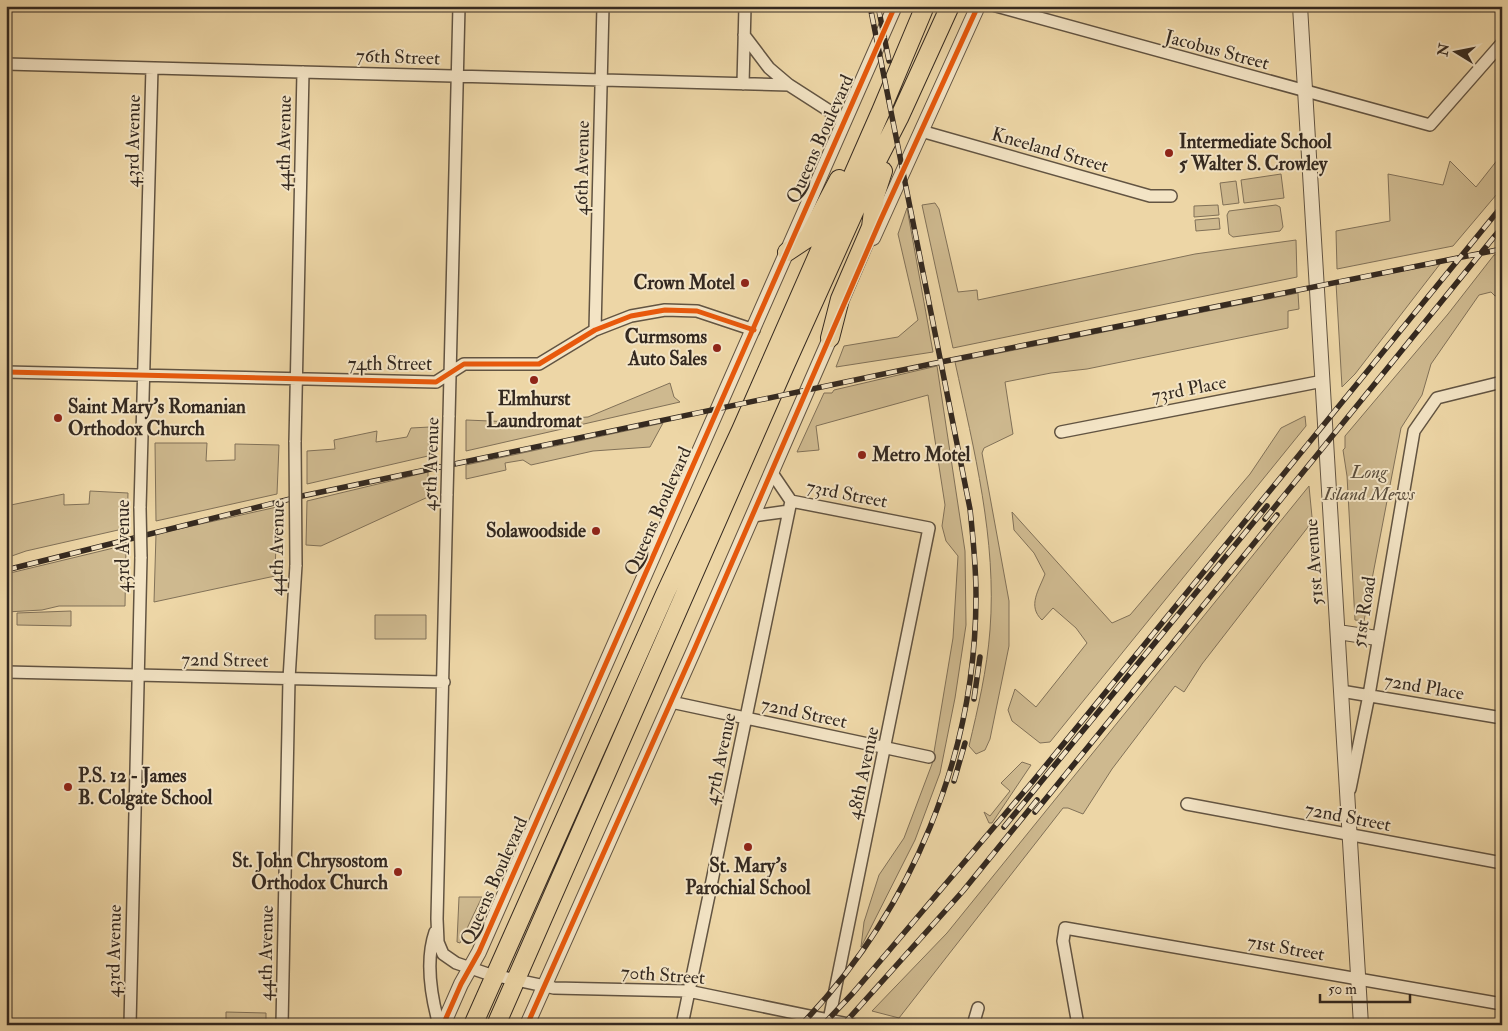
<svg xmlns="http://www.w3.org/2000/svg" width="1508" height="1031" viewBox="0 0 1508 1031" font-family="'IM FELL Double Pica',serif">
<rect width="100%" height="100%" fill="#edd6a6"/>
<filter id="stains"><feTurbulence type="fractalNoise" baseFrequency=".004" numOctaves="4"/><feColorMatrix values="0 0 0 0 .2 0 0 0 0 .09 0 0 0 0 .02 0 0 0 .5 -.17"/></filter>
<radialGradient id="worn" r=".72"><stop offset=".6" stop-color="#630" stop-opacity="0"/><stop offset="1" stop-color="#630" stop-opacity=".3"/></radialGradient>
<!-- green -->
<path fill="#ceb98f" stroke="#817158" d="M 1502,154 L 1502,188 L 1453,246 L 1337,269 L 1336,231 L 1390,221 L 1388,174 L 1443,185 L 1450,161 L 1476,187 Z
M 1281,174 L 1284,198 L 1244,203 L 1241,180 Z
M 1236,181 L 1239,203 L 1223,205 L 1220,183 Z
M 935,203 L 939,209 L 958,292 L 977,290 L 978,300 L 1195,254 L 1296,240 L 1297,277 L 953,348 L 922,205 Z
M 1218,205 L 1219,215 L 1194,217 L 1194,206 Z
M 1276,205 L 1280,207 L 1283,227 L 1280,231 L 1233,237 L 1229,234 L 1227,215 L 1229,211 Z
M 907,208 L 933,352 L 836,367 L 844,346 L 898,337 L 918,320 L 898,234 Z
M 1219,218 L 1220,229 L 1196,231 L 1195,220 Z
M 1502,253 L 1502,294 L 1495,296 L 1491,292 L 1479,295 L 1431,364 L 1422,395 L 1401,428 L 1364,621 L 1355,620 L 1347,476 L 1343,450 L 1345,448 L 1345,436 L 1448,314 L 1494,255 Z
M 1440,264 L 1355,374 L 1342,387 L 1336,283 Z
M 1298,293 L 1299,309 L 1288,311 L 1288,328 L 1087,369 L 1051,373 L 1005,382 L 1013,434 L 984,448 L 982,453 L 1009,601 L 1009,646 L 990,739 L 985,750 L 976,754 L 969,746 C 978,708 987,670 990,630 C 997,540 974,450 955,362 Z
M 937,366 L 965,551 L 966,625 L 955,698 L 940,773 L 915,840 L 861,947 L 864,922 L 879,875 L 904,838 L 932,764 L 953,638 L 958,556 L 946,541 L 942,526 L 945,505 L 928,395 L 816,426 L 819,450 L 797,452 L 824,393 L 832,393 L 834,390 Z
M 670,383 L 674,397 L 680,402 L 466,451 L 466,420 L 514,422 L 588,417 Z
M 1305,416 L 1306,426 L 1050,742 L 1040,743 L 1012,721 L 1008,710 L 1015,689 L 1036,707 L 1087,643 L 1076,628 L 1053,608 L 1042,620 C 1027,606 1039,590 1045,574 L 1034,553 L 1014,530 L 1012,512 L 1112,623 L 1130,615 L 1250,474 L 1281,428 Z
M 663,423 L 650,447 L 593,451 L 531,465 L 523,460 L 505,463 L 506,470 L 466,479 L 466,465 Z
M 430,427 L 428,456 L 307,484 L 307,451 L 335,449 L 334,440 L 377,431 L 376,442 L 407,437 L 411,428 Z
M 155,443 L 207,443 L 206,461 L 235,460 L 235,444 L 279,445 L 277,494 L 156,521 Z
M 428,472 L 428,497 L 321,546 L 306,545 L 307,501 Z
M 1309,486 L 1312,517 L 1308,527 L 1202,664 L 1184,692 L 1175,686 L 1112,769 L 1083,814 L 1068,808 L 1063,808 L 899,1018 L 872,1011 L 947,933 Z
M 90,491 L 128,493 L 127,528 L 26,551 L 6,558 L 6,506 L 64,494 L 64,505 L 89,504 Z
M 277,507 L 275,576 L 154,602 L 156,534 Z
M 126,545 L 125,606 L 59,606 L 42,610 L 6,612 L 6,574 Z
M 71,611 L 71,626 L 17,625 L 17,613 Z
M 375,615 L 426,615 L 426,639 L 375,639 Z
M 1022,762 L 1031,765 L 992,823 L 989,823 L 984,812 L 990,816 L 1010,791 L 1001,783 Z
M 459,897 L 482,897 L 460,943 L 457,942 Z
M 226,1012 L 266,1013 L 266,1025 L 226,1025 Z"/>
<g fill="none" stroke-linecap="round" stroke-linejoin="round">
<defs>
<path id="minor" d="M 996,6 L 1430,125 L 1502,43
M 744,35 L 769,68 L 789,85 L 845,121
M 6,64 L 789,85
M 743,84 L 745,6
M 921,131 L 1150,196 L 1171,196
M 595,330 L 603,6
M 6,372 L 436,382 L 464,364 L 539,364 L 595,330 L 631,316 L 665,310 L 697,311 L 754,330
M 449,417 L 459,6
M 1061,432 L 1323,381
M 295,442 L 303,72
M 772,473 L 791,501 L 929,528 L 828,1025
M 447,494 L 437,919 L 438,942 L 443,954 L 456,963 L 488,974 L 554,988 L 688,991 L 853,1025
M 140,508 L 152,68
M 753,516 L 789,511
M 6,672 L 444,682
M 1341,691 L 1502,718
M 671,702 L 929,757
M 1350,789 L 1369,695 L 1414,431 L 1437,398 L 1502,382
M 1187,804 L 1502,863
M 435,932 C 425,961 431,996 439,1025
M 130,1025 L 141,557
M 282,1025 L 289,679 L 296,565
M 682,1025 L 791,501
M 973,1025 L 978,1008
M 1078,1025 L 1063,941 L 1065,928 L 1502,1004"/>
<path id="tertiary" d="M 1300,6 L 1361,1025
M 873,238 L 978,6
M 1338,632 L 1377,638
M 443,1025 L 461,984 L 479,952 L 895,6
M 527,1025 L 694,650 L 834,329"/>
<path id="primary" d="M 787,252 L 808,238 L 839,179
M 830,338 L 840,299 L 871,227 L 875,196 L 883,171
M 473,1025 L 665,594 L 741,430 L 881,111 L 925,6
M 496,1025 L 784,368 L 877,161 L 899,118 L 950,6"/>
</defs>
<!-- minor casing -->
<use href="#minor" stroke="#625442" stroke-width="14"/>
<!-- tertiary casing -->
<use href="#tertiary" stroke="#625442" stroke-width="16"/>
<!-- primary casing -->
<use href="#primary" stroke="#342920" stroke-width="20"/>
<!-- minor -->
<use href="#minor" stroke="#f3e4c5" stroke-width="11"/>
<!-- tertiary -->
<use href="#tertiary" stroke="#f3e4c5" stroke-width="14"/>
<!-- primary -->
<use href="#primary" stroke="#edd6a6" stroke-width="18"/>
<defs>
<path id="rail" d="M 878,6 L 889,61
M 1265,519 L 1502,227
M 6,570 L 302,496 L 931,364 L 1502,249
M 974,699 L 980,657
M 954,781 L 965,743
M 1035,812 L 1277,515
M 1004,827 L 1267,506
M 801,1025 C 912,910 976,755 976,595 C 976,566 973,537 970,509 L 870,6
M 823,1025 L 853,993 L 1034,780 L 1502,206
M 843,1025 L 963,891 L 1037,800"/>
</defs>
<!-- rail casing -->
<use href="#rail" stroke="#342920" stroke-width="5.5"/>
<!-- rail -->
<use href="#rail" stroke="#f3e4c5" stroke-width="4" stroke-dasharray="11" stroke-linecap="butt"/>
<defs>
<path id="minor-bridge" d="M 295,442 L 296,565
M 447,494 L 449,417
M 140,508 L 141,557"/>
</defs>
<!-- minor-bridge casing -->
<use href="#minor-bridge" stroke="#625442" stroke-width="14" stroke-linecap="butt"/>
<!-- minor-bridge -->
<use href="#minor-bridge" stroke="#f3e4c5" stroke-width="11"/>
<defs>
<path id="cycleway" d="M 6,372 L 436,382 L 464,364 L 539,364 L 595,330 L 631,316 L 665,310 L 697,311 L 754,330
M 443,1025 L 461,984 L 479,952 L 895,6
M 527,1025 L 694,650 L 881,219 L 978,6"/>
</defs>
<!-- cycleway casing -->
<use href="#cycleway" stroke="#f3e4c5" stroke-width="8"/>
<!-- cycleway -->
<use href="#cycleway" stroke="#e8590c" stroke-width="5"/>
</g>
<!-- markers -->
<g fill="#8f2418" stroke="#f3e4c5" stroke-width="2">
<circle cx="1169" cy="153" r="5"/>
<circle cx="745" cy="283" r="5"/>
<circle cx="717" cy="348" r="5"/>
<circle cx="534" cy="380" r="5"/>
<circle cx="58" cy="418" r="5"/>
<circle cx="862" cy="455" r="5"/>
<circle cx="596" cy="531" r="5"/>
<circle cx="68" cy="787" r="5"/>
<circle cx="748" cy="847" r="5"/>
<circle cx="398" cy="872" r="5"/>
</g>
<g text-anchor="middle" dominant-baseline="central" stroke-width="4" stroke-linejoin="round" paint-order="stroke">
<!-- street labels -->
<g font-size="19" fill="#342920" stroke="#f3e4c5">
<text transform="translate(1217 50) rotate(15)">Jacobus Street</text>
<text transform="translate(398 57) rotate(2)">76th Street</text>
<text transform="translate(820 139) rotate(-66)">Queens Boulevard</text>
<text transform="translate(133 141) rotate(-89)">43rd Avenue</text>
<text transform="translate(284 143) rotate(-89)">44th Avenue</text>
<text transform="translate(1050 150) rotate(16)">Kneeland Street</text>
<text transform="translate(582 168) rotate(-89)">46th Avenue</text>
<text x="390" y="364">74th Street</text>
<text transform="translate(1189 389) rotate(-11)">73rd Place</text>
<text transform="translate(431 464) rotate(-88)">45th Avenue</text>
<text transform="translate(847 494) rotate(11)">73rd Street</text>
<text transform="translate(658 511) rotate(-66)">Queens Boulevard</text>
<text transform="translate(123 546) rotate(-90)">43rd Avenue</text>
<text transform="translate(277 548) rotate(-89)">44th Avenue</text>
<text transform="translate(1314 562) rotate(-94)">51st Avenue</text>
<text transform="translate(1364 612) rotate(-81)">51st Road</text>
<text transform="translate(225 660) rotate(1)">72nd Street</text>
<text transform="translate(1424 687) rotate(10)">72nd Place</text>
<text transform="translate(804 713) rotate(12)">72nd Street</text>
<text transform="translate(720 759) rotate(-78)">47th Avenue</text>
<text transform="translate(863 773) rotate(-78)">48th Avenue</text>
<text transform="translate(1348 817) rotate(11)">72nd Street</text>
<text transform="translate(494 881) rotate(-66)">Queens Boulevard</text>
<text transform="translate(1286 948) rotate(10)">71st Street</text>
<text transform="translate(114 951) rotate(-89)">43rd Avenue</text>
<text transform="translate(266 953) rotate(-89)">44th Avenue</text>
<text transform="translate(663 975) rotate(4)">70th Street</text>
</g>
<!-- poi labels -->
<g font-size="19" font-weight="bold" fill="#342920" stroke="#f3e4c5" text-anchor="start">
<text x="1179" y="142">Intermediate School<tspan x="1179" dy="22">5 Walter S. Crowley</tspan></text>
<text x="735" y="283" text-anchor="end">Crown Motel</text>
<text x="707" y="337" text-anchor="end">Curmsoms<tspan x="707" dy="22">Auto Sales</tspan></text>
<text x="534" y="399" text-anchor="middle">Elmhurst<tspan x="534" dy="22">Laundromat</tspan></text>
<text x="68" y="407">Saint Mary's Romanian<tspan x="68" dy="22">Orthodox Church</tspan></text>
<text x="872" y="455">Metro Motel</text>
<text x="586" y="531" text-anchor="end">Solawoodside</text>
<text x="78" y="776">P.S. 12 - James<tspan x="78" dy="22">B. Colgate School</tspan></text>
<text x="388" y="861" text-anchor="end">St. John Chrysostom<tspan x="388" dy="22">Orthodox Church</tspan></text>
<text x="748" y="866" text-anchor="middle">St. Mary's<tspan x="748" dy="22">Parochial School</tspan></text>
</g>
<!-- park labels -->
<g font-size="19" font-style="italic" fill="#5a4d3c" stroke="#f3e4c5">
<text x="1369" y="472">Long<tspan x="1369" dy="22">Island Mews</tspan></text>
</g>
</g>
<!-- margin -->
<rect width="1508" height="1031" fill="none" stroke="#edd6a6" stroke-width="25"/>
<rect x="8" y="8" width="1493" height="1016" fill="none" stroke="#342920" stroke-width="2.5"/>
<rect x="12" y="12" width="1483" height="1006" fill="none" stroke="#342920"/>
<!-- north arrow -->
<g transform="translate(1456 52) rotate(280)" stroke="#f3e4c5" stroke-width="4" paint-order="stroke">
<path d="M0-4L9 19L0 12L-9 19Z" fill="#342920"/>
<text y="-8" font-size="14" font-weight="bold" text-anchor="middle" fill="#342920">N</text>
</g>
<!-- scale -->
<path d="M1320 994v8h90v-8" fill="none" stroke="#342920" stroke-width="2.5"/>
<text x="1328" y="994" font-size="15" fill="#342920" stroke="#f3e4c5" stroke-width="4" paint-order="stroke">50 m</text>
<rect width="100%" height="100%" filter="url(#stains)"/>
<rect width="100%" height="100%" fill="url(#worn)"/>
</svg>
